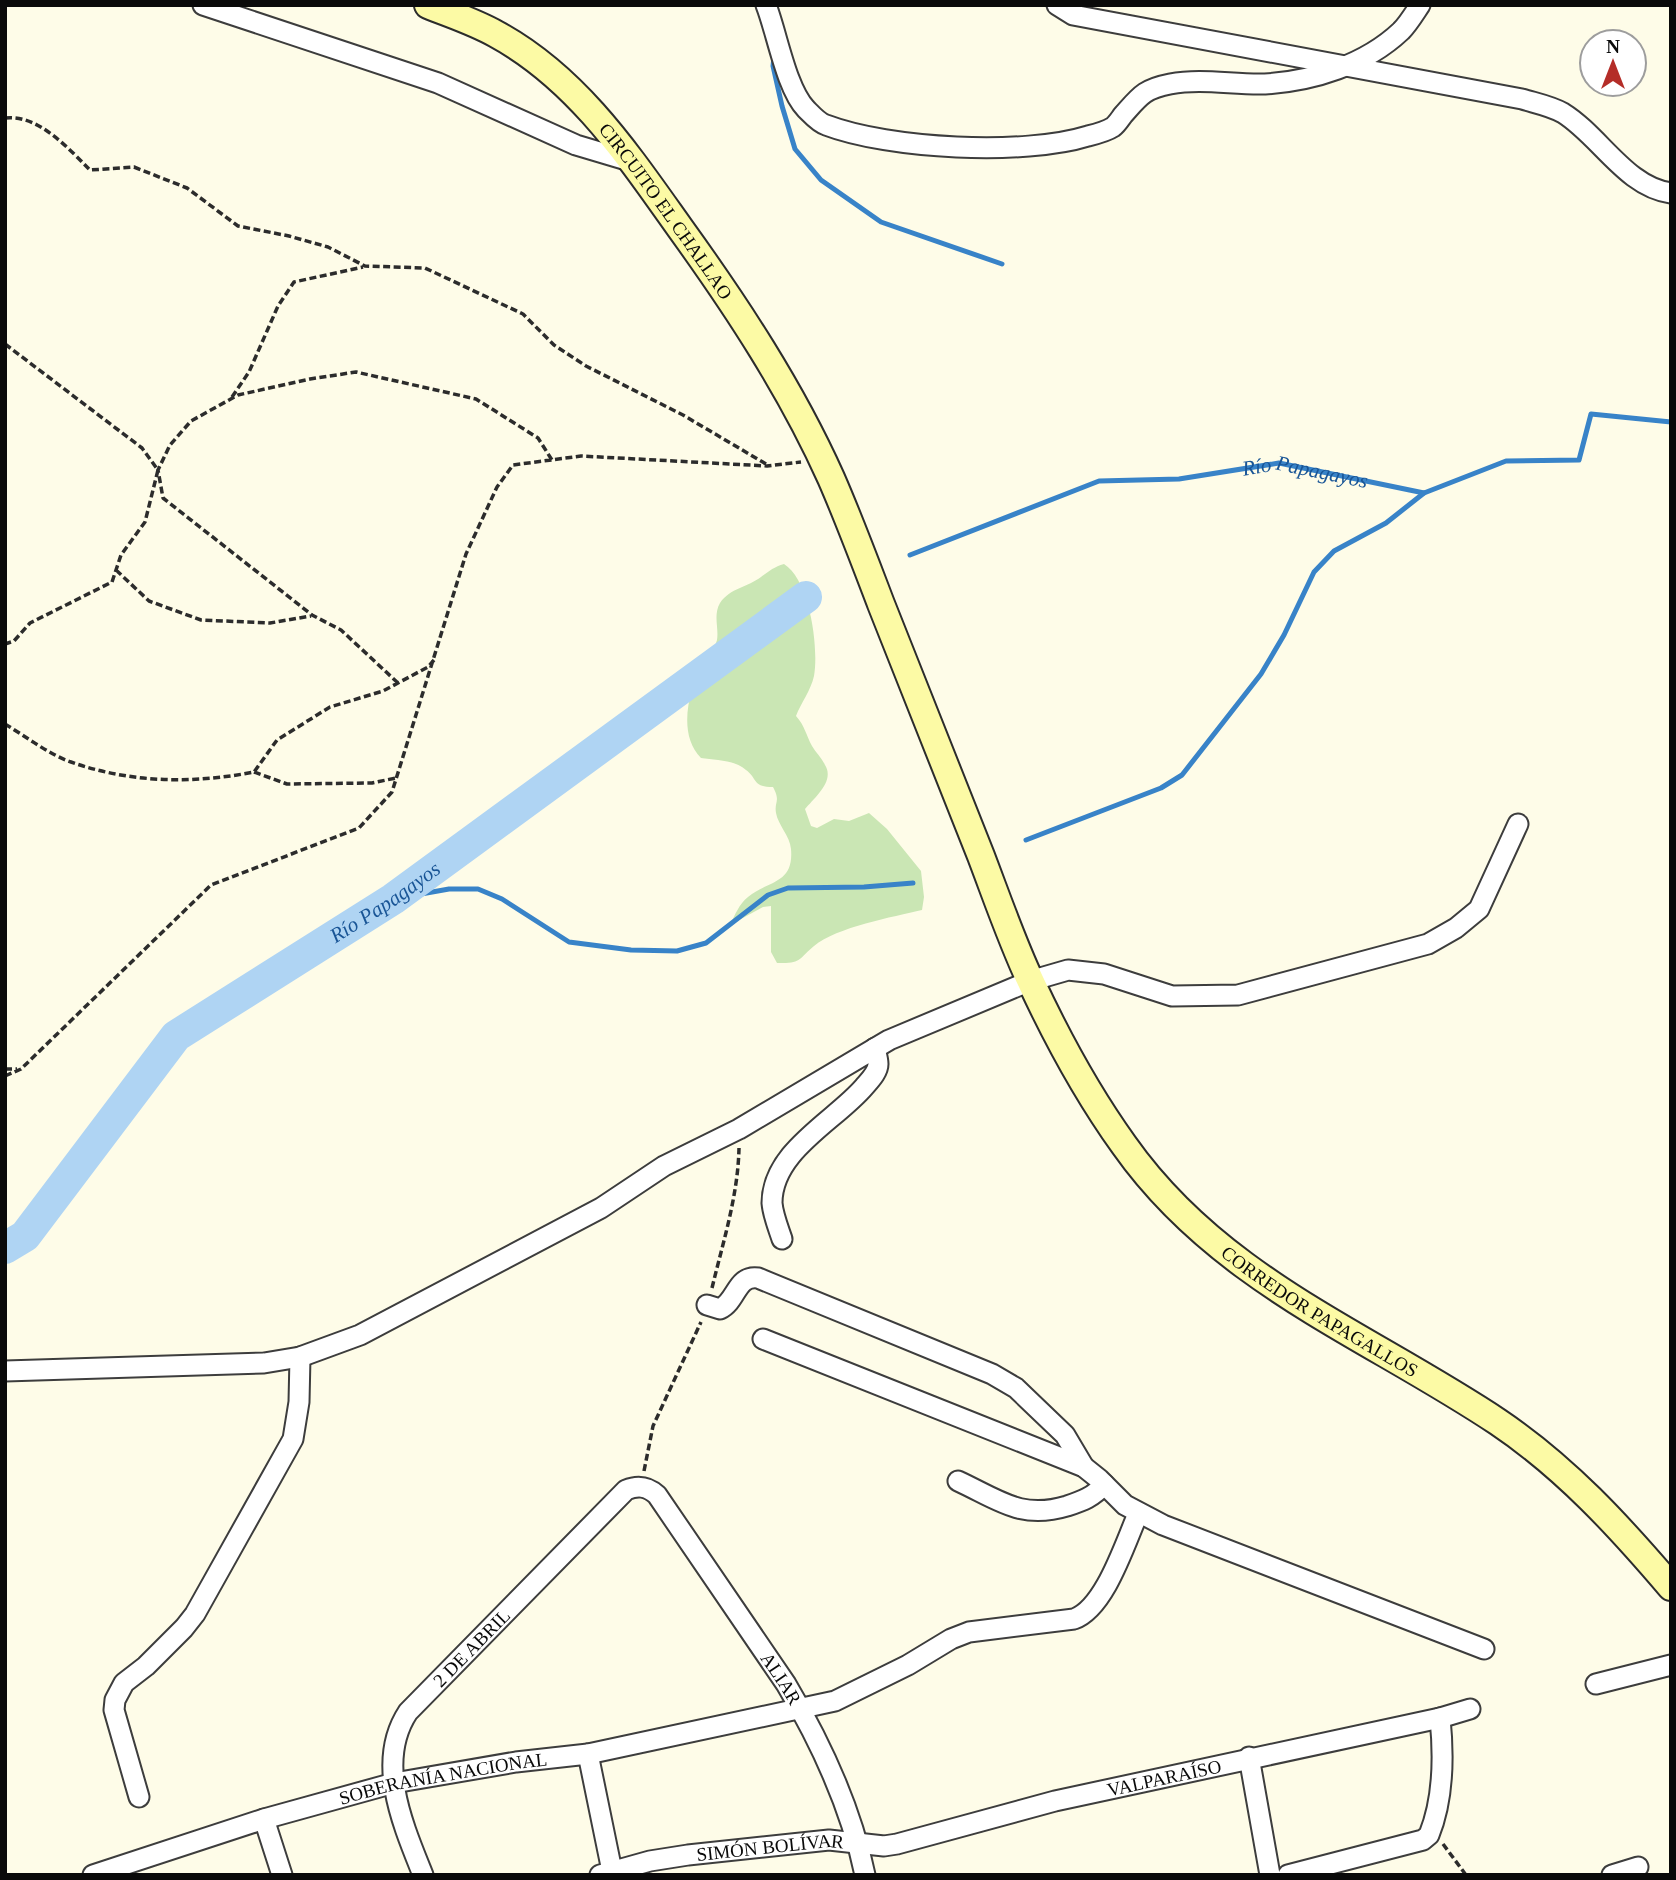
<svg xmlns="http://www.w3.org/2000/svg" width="1676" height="1880" viewBox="0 0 1676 1880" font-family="Georgia,serif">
<rect width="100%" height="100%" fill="#fefce8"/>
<!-- green -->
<path fill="#cae6b4" d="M 784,564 C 810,580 819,648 814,676 C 811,690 801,703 796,716 C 805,726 806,735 812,746 C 816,753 822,758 825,765 C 835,781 815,797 805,809 L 811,826 L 817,828 L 834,819 L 849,821 L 869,813 L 887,829 L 921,871 L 924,897 L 922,910 C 893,917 837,927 814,946 C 798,959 802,964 777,963 L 771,952 L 771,906 L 763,907 L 730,925 C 735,915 739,904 748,897 C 769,880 794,884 791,849 C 790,836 778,825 776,813 C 774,801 781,802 773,787 C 752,787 758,779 746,770 C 735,760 715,760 701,758 C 677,734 689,690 702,663 C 706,655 715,649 717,640 C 719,628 713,615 720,603 C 730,588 748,587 761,577 C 769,571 774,567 784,564 Z"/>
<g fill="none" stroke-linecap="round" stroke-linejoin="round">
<!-- stream -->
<g stroke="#3883c8" stroke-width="5">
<path d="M 774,57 L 773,66 L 782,106 L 795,149 L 821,180 L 881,222 L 1002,264"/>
<path id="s1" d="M 910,555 L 1099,481 L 1179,479 L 1279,463 L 1424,493 L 1506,461 L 1579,460 L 1591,414 L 1671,422"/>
<path d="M 1026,840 L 1161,788 L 1182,775 L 1261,674 L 1284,635 L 1314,572 L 1334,551 L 1386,523 L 1424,493"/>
<path d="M 393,899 L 449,889 L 478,889 L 502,899 L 569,942 L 631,950 L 677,951 L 706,943 L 768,895 L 788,888 L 864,887 L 913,883"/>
</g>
<!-- river -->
<path stroke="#afd4f3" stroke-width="32" id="s2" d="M 5,1248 L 25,1236 L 176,1036 L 393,899 L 806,597"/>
<defs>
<g id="minor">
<path d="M 203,5 L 438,83 L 576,145 L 633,162"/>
<path d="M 766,5 C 777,33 786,88 806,109 C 811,114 819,123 826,125 C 889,149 1024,156 1088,136 C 1096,134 1107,131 1113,127 C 1117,124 1120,119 1123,115 C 1140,96 1144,89 1170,84 C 1202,78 1233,85 1265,84 C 1313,81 1365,65 1401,31 C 1408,24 1414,14 1420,5"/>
<path d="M 1057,5 L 1073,15 L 1522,99 C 1535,103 1551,106 1563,113 C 1600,136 1626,187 1671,193"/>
<path d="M 782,1239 C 778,1227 773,1215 772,1203 C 772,1151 835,1121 864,1087 C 870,1080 878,1072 878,1064 C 878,1059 876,1053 875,1048"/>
<path d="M 707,1305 L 720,1309 C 737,1301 736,1275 758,1278 L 992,1374 L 1016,1388 L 1065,1435 L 1084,1467"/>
<path d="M 763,1339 L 1084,1467 L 1099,1479 L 1125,1505 L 1163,1525 L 1484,1649"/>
<path d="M 5,1371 L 264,1363 L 300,1357 L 360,1335 L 601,1208 L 664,1166 L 739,1129 L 889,1040 L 1030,981 L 1068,970 L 1104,974 L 1172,996 L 1238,995 L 1428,944 L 1456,928 L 1479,909 L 1518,824"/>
<path d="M 958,1481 C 999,1500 1021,1520 1067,1506 C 1082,1501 1094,1497 1104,1484"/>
<path d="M 1596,1684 L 1671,1665"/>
<path d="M 588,1754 L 612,1871"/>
<path d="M 1249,1757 L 1270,1875"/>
<path d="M 139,1797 L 114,1710 L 115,1700 L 124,1683 L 146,1666 L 184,1628 L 195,1614 L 293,1439 L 299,1402 L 300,1357"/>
<path d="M 264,1819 L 282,1875"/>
<path id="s3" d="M 93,1875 L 264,1819 L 394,1783 L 516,1762 L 588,1754 L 835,1701 L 908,1665 L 951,1639 L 969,1632 L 1074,1619 C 1105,1608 1125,1543 1138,1514"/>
<path id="s4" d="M 423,1875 C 403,1825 375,1762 408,1712 L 626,1490 C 638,1485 647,1486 657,1495 L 786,1684 C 821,1743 851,1807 865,1875"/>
<path id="s5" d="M 600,1875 L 650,1861 L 688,1855 L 829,1840 L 884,1846 L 897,1844 L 1055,1801 L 1440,1718 L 1470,1709"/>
<path d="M 1288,1875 L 1423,1840 L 1429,1835 C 1444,1798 1444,1757 1440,1718"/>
<path d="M 1612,1875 L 1638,1867"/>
</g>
<g id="secondary">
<path id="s6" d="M 428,5 C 450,14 475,22 496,34 C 577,78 628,155 680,228 C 737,307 791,389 831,478 C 849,519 865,562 881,604 C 914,688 947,772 981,856 C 997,898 1012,942 1031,982 C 1057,1038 1088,1095 1124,1145 C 1219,1280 1366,1334 1498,1422 C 1565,1467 1619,1526 1671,1587"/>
</g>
</defs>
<!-- minor casing -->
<use href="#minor" stroke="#3d3d3d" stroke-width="23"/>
<!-- secondary casing -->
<use href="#secondary" stroke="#2c2c2c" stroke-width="30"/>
<!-- path -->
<path stroke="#2c2c2c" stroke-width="3.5" stroke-dasharray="7 3.5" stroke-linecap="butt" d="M 5,118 C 38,114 68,148 90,170 L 134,167 L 187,188 L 238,226 L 289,236 L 328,247 L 365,266 L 425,268 L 523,314 L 554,345 L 586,366 L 683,415 L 766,464
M 5,344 L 142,448 L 158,470 L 145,522 L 121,555 L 112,582 L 30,623 L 14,641 L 5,644
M 232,397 L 249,372 L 278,306 L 294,282 L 363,267
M 116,570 L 149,601 L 201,620 L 270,623 L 311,616
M 398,683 L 341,630 L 312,615 L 163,498 L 158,470 L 170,445 L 191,421 L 238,395 L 310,379 L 356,372 L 476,399 L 538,438 L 552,460
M 5,724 C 25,736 50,755 71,762 C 130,783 193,784 254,772 L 277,740 L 330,707 L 383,691 L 428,667 L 434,660
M 254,772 L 287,784 L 372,783 L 396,778
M 5,1069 L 17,1069
M 5,1076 L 21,1069 L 211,885 L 359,828 L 392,792 L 466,554 L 497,487 L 513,465 L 581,456 L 767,466 L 801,462
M 712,1288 C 723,1242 738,1196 739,1148
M 644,1471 L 653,1426 L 701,1322
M 1443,1844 L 1466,1875"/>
<!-- minor -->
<use href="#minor" stroke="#fff" stroke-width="19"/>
<!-- secondary -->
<use href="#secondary" stroke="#fcfaa5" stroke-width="26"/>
</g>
<g text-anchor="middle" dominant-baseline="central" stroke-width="7" stroke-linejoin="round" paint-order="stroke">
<!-- street labels -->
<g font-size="19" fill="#0a0a0a" stroke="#fff">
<text stroke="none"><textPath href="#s6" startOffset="322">CIRCUITO EL CHALLAO</textPath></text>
<text stroke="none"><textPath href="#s6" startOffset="1626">CORREDOR PAPAGALLOS</textPath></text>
<text stroke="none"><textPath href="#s4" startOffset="261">2 DE ABRIL</textPath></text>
<text stroke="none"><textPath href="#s4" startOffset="737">ALIAR</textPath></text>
<text stroke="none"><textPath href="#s5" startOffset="576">VALPARAÍSO</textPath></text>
<text stroke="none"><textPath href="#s3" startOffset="364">SOBERANÍA NACIONAL</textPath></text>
<text stroke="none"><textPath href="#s5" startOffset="173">SIMÓN BOLÍVAR</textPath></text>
</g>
<!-- water labels -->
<g font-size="21" font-style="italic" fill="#195596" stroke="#fff">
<text stroke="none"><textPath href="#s1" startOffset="411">Río Papagayos</textPath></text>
<text stroke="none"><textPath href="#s2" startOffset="522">Río Papagayos</textPath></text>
</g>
</g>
<!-- border -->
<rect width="1676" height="1880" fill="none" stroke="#0a0a0a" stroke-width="14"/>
<!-- north arrow -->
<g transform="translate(1613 63)"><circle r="33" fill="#ffffff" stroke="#9d9d9d" stroke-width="2"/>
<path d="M0-5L12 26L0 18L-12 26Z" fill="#b42d28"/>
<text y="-10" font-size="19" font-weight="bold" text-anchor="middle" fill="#0a0a0a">N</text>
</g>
</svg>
